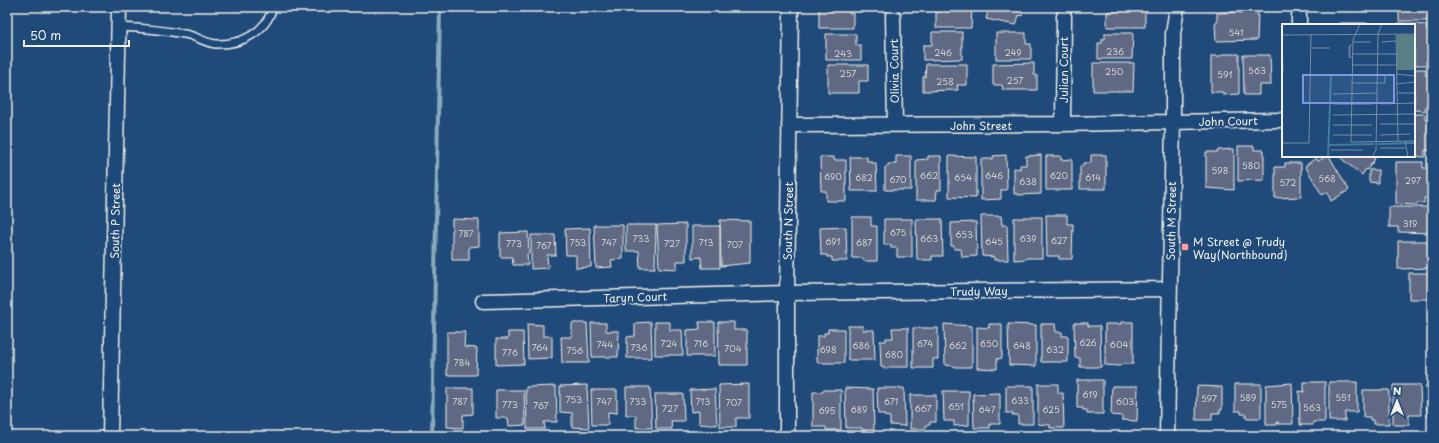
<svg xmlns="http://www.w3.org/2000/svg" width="1439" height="443" viewBox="0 0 1439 443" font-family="'Playpen Sans',sans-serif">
<rect width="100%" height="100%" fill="#1f4a7a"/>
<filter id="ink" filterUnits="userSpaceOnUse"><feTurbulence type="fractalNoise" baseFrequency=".025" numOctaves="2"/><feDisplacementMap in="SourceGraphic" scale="8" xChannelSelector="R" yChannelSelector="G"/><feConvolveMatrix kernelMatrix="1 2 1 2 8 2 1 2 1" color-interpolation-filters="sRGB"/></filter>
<g filter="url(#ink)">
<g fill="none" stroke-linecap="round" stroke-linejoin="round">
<!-- stream -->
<path stroke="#8aabbb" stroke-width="4" d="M 432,436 L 440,7"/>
</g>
<!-- building -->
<path fill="#616984" stroke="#f4f1e8" d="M 819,7 L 849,7 L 849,13 L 853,13 L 853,28 L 819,28 Z
M 941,7 L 972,7 L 971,28 L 936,28 L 936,12 L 941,12 Z
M 989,7 L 1024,7 L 1022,16 L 1019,15 L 1016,25 L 986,19 Z
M 1116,7 L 1145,7 L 1145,27 L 1107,27 L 1107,12 L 1116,11 Z
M 1342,7 L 1355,7 L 1345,12 Z
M 1399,7 L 1432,7 L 1432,17 L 1427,17 L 1427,21 L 1399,21 Z
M 1258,12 L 1257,40 L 1216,41 L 1215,23 L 1217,23 L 1217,13 Z
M 1340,23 L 1367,23 L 1367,25 L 1340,25 Z
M 1398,23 L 1427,25 L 1426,30 L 1431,30 L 1432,61 L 1426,61 L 1426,65 L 1414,65 L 1414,25 L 1398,25 Z
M 932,32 L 962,32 L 962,59 L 923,60 L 923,45 L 932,45 Z
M 996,33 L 1026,33 L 1026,44 L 1031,44 L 1031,59 L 996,59 Z
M 1105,33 L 1133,33 L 1132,59 L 1098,59 L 1098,43 L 1102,43 L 1102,39 L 1105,39 Z
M 826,34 L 856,34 L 856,45 L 861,45 L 861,60 L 826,60 Z
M 1222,54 L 1239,54 L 1239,94 L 1223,95 L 1223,92 L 1211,92 L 1211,56 L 1221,56 Z
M 1243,55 L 1270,55 L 1271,85 L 1259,85 L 1259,95 L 1244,95 Z
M 1034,63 L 1034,75 L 1037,75 L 1037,90 L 1003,90 L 1002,85 L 993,85 L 993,64 Z
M 1093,63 L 1134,63 L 1133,91 L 1093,91 Z
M 926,64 L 967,64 L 967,85 L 957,85 L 958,90 L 923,91 L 923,77 L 925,77 Z
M 828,65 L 868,65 L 868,81 L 859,81 L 859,93 L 828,93 Z
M 1414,69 L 1426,69 L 1425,75 L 1430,75 L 1430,78 L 1432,78 L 1432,106 L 1425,106 L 1425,111 L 1414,110 Z
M 1414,114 L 1425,114 L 1425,120 L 1429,120 L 1429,123 L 1432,123 L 1432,151 L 1425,150 L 1425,157 L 1408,156 L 1414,156 Z
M 1238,146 L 1254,146 L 1254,150 L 1264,150 L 1264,180 L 1238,181 Z
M 1234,149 L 1234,190 L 1206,188 L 1206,152 L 1218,152 L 1218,150 Z
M 1006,155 L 1007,190 L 1001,190 L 1001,199 L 981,200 L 981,159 L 993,159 L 993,156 Z
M 1041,155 L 1041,194 L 1018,195 L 1018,194 L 1014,194 L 1014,168 L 1020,169 L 1020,165 L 1026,165 L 1026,156 Z
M 1091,155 L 1106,155 L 1106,189 L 1080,189 L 1080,166 L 1083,166 L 1083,163 L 1091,163 Z
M 896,156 L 911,156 L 911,190 L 885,190 L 885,167 L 888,167 L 888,164 L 896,164 Z
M 928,156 L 941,156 L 941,190 L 937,190 L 936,200 L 916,200 L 916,160 L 928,159 Z
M 949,156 L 976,157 L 976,198 L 949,197 Z
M 1046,156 L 1061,156 L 1061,160 L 1072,159 L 1072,190 L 1046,190 Z
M 1327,156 L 1329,156 L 1349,190 L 1331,201 L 1327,192 L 1322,195 L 1305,166 L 1316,158 L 1318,161 Z
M 1338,156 L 1371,156 L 1375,159 L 1367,170 L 1366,169 L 1362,175 Z
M 820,157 L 834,157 L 834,160 L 846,160 L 846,201 L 826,201 L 826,191 L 821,191 Z
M 850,157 L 867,157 L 867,161 L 871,161 L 871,163 L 876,163 L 877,191 L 851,191 Z
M 1396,162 L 1423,162 L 1423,168 L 1428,168 L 1428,171 L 1430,171 L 1432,199 L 1424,198 L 1424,203 L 1417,203 L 1417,205 L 1396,204 Z
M 1285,163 L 1301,163 L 1301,197 L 1275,198 L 1275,167 L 1285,167 Z
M 1369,170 L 1378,170 L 1378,183 L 1369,182 Z
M 1389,207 L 1430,207 L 1429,220 L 1432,220 L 1432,233 L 1398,232 L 1398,227 L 1389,227 Z
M 1046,215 L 1067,215 L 1067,224 L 1073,224 L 1072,259 L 1059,259 L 1059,256 L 1047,256 Z
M 981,216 L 1001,216 L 1002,225 L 1007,225 L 1008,260 L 994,260 L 994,257 L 982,256 Z
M 852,217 L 871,217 L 871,226 L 877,226 L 877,261 L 864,261 L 863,258 L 852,258 Z
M 1024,217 L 1042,217 L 1042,258 L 1026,258 L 1026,259 L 1014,260 L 1014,218 L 1024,218 Z
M 452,219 L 479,220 L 479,246 L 469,247 L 469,260 L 452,260 Z
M 884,219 L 912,219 L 912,257 L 897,257 L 897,248 L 891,248 L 891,245 L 884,245 Z
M 916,219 L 942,219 L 943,256 L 932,256 L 932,260 L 917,260 Z
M 720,220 L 750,221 L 750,263 L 721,266 Z
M 976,222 L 977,256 L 962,257 L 961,249 L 954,249 L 954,246 L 951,246 L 951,223 Z
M 686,224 L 686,261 L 677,261 L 677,269 L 659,268 L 657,225 Z
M 594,225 L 623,225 L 623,259 L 611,260 L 612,267 L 596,268 Z
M 626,225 L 656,225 L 655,268 L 640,268 L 639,251 L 626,251 Z
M 692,226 L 720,226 L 720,268 L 702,268 L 701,257 L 692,258 Z
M 846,227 L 847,261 L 832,261 L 832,257 L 827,257 L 827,255 L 821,255 L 820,228 Z
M 590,228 L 591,267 L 576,268 L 576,255 L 566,255 L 565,229 Z
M 528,232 L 529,254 L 527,254 L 528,265 L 513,265 L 512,257 L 500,257 L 500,233 Z
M 531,235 L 555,235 L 556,255 L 547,255 L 548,268 L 531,269 Z
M 1398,241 L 1428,241 L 1428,253 L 1432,253 L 1432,268 L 1398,269 Z
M 1409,273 L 1432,273 L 1432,299 L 1409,299 Z
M 651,322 L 652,358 L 627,358 L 627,337 L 635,336 L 635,323 Z
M 655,322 L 670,322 L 670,330 L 682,330 L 683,355 L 655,355 Z
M 699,322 L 715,322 L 715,356 L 687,356 L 687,330 L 700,329 Z
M 718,322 L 734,322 L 734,330 L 747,330 L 747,365 L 719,365 Z
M 1121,322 L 1133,322 L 1133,364 L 1123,364 L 1119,366 L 1105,365 L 1105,324 L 1121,324 Z
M 572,323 L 587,323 L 589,363 L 562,363 L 561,337 L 572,337 Z
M 591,323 L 606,323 L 606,331 L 619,331 L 618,357 L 592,357 Z
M 1074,323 L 1088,323 L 1088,326 L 1100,326 L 1101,367 L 1080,367 L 1080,358 L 1075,358 Z
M 527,324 L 543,325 L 543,336 L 552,336 L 552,358 L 528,359 Z
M 944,324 L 972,326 L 972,367 L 955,367 L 954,366 L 945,365 Z
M 989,324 L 1002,324 L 1002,358 L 997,359 L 997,369 L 977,368 L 977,327 L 989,328 Z
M 1008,324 L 1036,325 L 1036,366 L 1009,365 Z
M 1041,324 L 1055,324 L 1056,332 L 1062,332 L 1062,336 L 1068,336 L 1068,362 L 1041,362 Z
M 848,326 L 863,326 L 863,330 L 874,330 L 875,360 L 848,360 Z
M 892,328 L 908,328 L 908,367 L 889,367 L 888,369 L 881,367 L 880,341 L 886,341 L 886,338 L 893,338 Z
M 913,328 L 938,328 L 938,359 L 933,359 L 933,368 L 913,368 Z
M 828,329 L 844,329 L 844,363 L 818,363 L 817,362 L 817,336 L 824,336 L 824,333 L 828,333 Z
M 447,332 L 465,332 L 464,347 L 477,348 L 476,375 L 447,375 Z
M 508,332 L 523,332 L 524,364 L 496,365 L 496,339 L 508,339 Z
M 1077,380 L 1103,380 L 1103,414 L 1087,414 L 1087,410 L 1083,410 L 1083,408 L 1077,408 Z
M 1304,382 L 1325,382 L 1325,422 L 1313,422 L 1313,425 L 1300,425 L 1299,391 L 1304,392 Z
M 1329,382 L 1357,382 L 1357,412 L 1345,412 L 1345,421 L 1329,421 Z
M 1292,383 L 1293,424 L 1278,424 L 1278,422 L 1277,422 L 1277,425 L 1266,425 L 1266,385 Z
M 749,384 L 749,418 L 736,418 L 736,427 L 720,427 L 719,385 Z
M 1038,384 L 1058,384 L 1058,393 L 1063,393 L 1064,428 L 1050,428 L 1050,425 L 1038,424 Z
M 1235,384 L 1261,384 L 1261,418 L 1246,418 L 1246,414 L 1241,414 L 1241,411 L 1235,411 Z
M 587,385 L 589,428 L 572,427 L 572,413 L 560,412 L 560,386 Z
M 1393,385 L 1420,385 L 1421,415 L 1409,415 L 1409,425 L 1393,425 Z
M 556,386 L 557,422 L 544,422 L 545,429 L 527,429 L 526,387 Z
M 1006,386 L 1033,386 L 1033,424 L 1018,424 L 1018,415 L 1012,415 L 1012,413 L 1006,413 Z
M 1112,386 L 1138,386 L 1137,421 L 1122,420 L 1122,416 L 1111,415 Z
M 1197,386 L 1222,387 L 1222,410 L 1220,410 L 1220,413 L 1212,413 L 1212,420 L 1196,420 Z
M 1426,386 L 1432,386 L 1432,416 L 1427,416 Z
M 626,387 L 650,387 L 652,428 L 636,428 L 636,415 L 626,415 Z
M 447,388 L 473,388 L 473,414 L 463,415 L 463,428 L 447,427 Z
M 845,388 L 873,389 L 874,430 L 862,430 L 862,428 L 846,428 Z
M 877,388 L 904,388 L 905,426 L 890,425 L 890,417 L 884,416 L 884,414 L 878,414 Z
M 715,389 L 717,425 L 699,424 L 699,411 L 691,412 L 690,390 Z
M 496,390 L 524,390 L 525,425 L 509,426 L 508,418 L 496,418 Z
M 591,390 L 617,390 L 617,413 L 608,412 L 608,425 L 592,425 Z
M 823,390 L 841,390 L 841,430 L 826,430 L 826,427 L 813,427 L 813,392 L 823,392 Z
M 1363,390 L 1389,390 L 1389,424 L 1373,424 L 1373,420 L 1370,420 L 1370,417 L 1363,417 Z
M 943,391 L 969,391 L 969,425 L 954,426 L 954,421 L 944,421 Z
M 1000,393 L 1000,424 L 990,424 L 990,428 L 974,428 L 973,394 Z
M 655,394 L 683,394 L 684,421 L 671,421 L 672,429 L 656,429 Z
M 910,395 L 936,395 L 936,422 L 930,422 L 930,425 L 926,425 L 926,429 L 910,429 Z"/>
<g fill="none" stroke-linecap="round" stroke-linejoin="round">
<defs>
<path id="service" d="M 119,27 C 140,28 162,30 184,34 C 194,35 205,43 216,44 C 242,45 266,32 273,7"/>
<path id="minor" d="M 893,16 L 895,125
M 1299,25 L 1299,15
M 1063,124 L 1064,16
M 789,125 L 1063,124 L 1283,120
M 483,301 L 787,293 L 1170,289
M 110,436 L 119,7
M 787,436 L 787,293 L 791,7
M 1167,436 L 1173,123 L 1173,34 L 1177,7"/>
</defs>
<!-- service casing -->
<use href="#service" stroke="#f4f1e8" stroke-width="10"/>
<!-- minor casing -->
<use href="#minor" stroke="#f4f1e8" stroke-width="17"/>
<!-- service -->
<use href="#service" stroke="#1f4a7a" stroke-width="7"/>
<!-- minor -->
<use href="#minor" stroke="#1f4a7a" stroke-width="14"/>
</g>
</g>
<!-- markers -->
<rect fill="#ff9aa2" stroke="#1f4a7a" stroke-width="1.5" x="1181" y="243" width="8" height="8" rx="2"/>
<g text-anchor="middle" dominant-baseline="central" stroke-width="4" stroke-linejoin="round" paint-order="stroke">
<!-- number labels -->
<g font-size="9" fill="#cfcfcf">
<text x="1236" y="32">541</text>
<text x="1115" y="51">236</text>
<text x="943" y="52">246</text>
<text x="1013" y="52">249</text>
<text x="843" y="53">243</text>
<text x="1257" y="70">563</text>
<text x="1114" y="71">250</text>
<text x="848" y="73">257</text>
<text x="1225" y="74">591</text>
<text x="1015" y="80">257</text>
<text x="945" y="81">258</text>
<text x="1251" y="165">580</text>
<text x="1220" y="170">598</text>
<text x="929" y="175">662</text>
<text x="994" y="175">646</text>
<text x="1059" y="175">620</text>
<text x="833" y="176">690</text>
<text x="864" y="177">682</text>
<text x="963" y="177">654</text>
<text x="1093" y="177">614</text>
<text x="1327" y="178">568</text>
<text x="898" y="179">670</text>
<text x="1413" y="180">297</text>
<text x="1028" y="181">638</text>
<text x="1288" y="182">572</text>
<text x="1410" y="223">319</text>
<text x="898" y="232">675</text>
<text x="466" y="233">787</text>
<text x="964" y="234">653</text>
<text x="641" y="238">733</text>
<text x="929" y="238">663</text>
<text x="1028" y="238">639</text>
<text x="1059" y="240">627</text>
<text x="833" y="241">691</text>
<text x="994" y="241">645</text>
<text x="578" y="242">753</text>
<text x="609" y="242">747</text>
<text x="706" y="242">713</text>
<text x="864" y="242">687</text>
<text x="514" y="243">773</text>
<text x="672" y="243">727</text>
<text x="735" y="244">707</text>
<text x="544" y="245">767</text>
<text x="1088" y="342">626</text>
<text x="669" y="343">724</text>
<text x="701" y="343">716</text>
<text x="925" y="343">674</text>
<text x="989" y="343">650</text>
<text x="605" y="344">744</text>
<text x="1119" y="344">604</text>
<text x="861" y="345">686</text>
<text x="958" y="345">662</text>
<text x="1022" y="345">648</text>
<text x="540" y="347">764</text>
<text x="639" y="347">736</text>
<text x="733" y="348">704</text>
<text x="828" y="349">698</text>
<text x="1055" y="349">632</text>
<text x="575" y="350">756</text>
<text x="510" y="352">776</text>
<text x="894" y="354">680</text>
<text x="462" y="362">784</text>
<text x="1090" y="394">619</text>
<text x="1248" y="397">589</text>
<text x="1343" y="397">551</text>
<text x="1209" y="398">597</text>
<text x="574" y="399">753</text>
<text x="1020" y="400">633</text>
<text x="460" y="401">787</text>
<text x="604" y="401">747</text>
<text x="638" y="401">733</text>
<text x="703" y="401">713</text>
<text x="891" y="401">671</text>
<text x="1125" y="401">603</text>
<text x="734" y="402">707</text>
<text x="510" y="404">773</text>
<text x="1279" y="404">575</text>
<text x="541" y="405">767</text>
<text x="956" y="406">651</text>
<text x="1312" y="407">563</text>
<text x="670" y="408">727</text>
<text x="923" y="408">667</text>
<text x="859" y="409">689</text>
<text x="987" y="409">647</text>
<text x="1051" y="409">625</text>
<text x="827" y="410">695</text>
</g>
<!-- street labels -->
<g font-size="11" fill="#f4f1e8" stroke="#1f4a7a">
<text transform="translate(1063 70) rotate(-90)">Julian Court</text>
<text transform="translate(894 71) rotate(-91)">Olivia Court</text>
<text transform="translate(1228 121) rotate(-1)">John Court</text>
<text x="981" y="125">John Street</text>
<text transform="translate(115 221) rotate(-89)">South P Street</text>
<text transform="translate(788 221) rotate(-89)">South N Street</text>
<text transform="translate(1171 221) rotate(-89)">South M Street</text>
<text transform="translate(979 291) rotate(-1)">Trudy Way</text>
<text transform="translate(635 297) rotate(-2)">Taryn Court</text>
</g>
<!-- poi labels -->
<g font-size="11" fill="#f4f1e8" stroke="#1f4a7a" text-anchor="start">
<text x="1193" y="241">M Street @ Trudy<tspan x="1193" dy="13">Way(Northbound)</tspan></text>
</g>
</g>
<!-- overview -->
<g transform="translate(1282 24)">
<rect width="133" height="133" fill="#1f4a7a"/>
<path d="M 115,11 L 133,11 L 133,46 L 115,46 Z" fill="#598086"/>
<path fill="none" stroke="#437c9d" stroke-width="2" d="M 96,120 L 133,119M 47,121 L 92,120M 46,133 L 49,51"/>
<path fill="none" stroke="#748da6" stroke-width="1" d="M 114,10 L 116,117M 0,11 L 133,10M 71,18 L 89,18M 100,18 L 114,17M 0,19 L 1,47M 29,24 L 48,24M 71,30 L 114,30M 68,34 L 68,21M 71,34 L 67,33 L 67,23 L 71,20M 71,41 L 114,41M 114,50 L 133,52M 71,59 L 103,59 L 103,52M 114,60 L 133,58M 115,69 L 132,69M 51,70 L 95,69M 51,80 L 91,80M 99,80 L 132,79M 51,91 L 132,90M 98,100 L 132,100M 51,101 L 90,101M 51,111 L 90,111M 98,111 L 128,110M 123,117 L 126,133M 69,118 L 71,16 L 78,0M 69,118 L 133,117M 0,119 L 27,119 L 29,10M 98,124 L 123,124M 49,126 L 81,126M 90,133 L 94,126 L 96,10 L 100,0"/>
<path fill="#7e97df" fill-opacity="0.15" stroke="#7e97df" stroke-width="2" d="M 21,51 L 112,51 L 112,79 L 21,79 Z"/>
<rect width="133" height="133" fill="none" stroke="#f4f1e8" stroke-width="2"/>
</g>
<!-- margin -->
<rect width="1439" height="443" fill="none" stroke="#1f4a7a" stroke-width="24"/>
<rect x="12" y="12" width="1415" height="419" fill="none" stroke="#f4f1e8" stroke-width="1.5" filter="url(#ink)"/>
<!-- north arrow -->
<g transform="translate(1397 401)" stroke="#1f4a7a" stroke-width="3" paint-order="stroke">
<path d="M0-3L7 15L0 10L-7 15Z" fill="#f4f1e8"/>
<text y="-6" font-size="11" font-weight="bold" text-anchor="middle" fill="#f4f1e8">N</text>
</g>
<!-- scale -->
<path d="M24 40v6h105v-6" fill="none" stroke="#f4f1e8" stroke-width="2"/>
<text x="30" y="40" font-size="12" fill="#f4f1e8" stroke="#1f4a7a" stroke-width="3" paint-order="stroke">50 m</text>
</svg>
